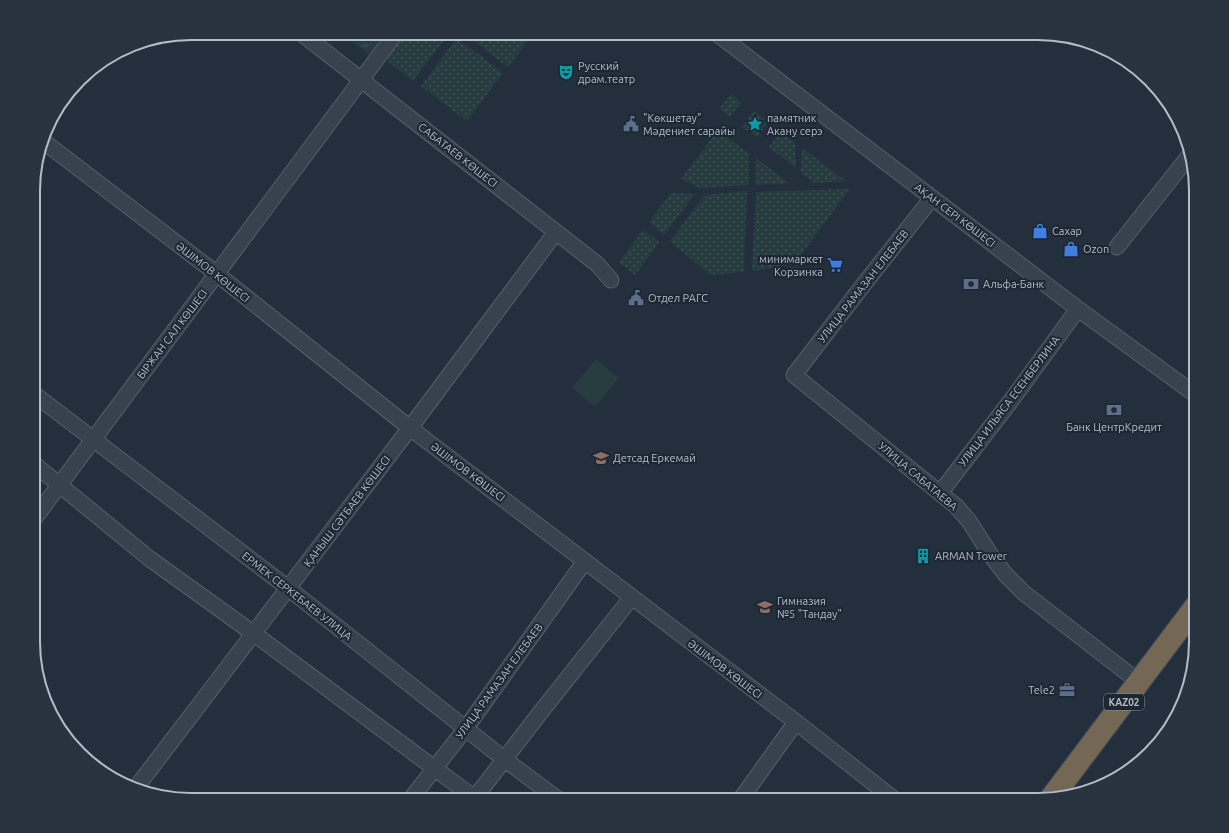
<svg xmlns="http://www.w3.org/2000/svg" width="1229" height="833" viewBox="0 0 1229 833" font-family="Ubuntu,sans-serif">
<defs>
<pattern id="grass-dots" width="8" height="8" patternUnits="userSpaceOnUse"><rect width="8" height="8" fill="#263c3f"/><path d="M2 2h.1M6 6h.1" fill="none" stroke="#435659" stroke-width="1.8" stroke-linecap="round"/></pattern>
<pattern id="park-tufts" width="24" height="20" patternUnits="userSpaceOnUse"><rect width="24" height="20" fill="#263c3f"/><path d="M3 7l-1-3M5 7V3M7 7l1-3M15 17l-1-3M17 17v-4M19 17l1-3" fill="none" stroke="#435659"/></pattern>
</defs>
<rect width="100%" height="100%" fill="#242f3e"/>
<!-- grass -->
<path fill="url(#grass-dots)" d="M 404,33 L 449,33 L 413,81 L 385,59 Z
M 463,33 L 534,33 L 508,67 Z
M 457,38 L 503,73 L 467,121 L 421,86 Z
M 731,94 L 741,102 L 730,117 L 719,109 Z
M 754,111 L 768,122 L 757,137 L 742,127 Z
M 718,130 L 749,154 L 749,185 L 700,188 L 681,179 Z
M 781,132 L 795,143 L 796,168 L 769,147 Z
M 802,148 L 846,181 L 815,183 L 801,172 Z
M 756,158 L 789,183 L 755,185 Z
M 850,189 L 794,264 L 752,271 L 756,192 Z
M 747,191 L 744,272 L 710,275 L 670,241 L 705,195 Z
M 671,193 L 695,194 L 664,235 L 649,222 Z
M 643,230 L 659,242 L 635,275 L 619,262 Z"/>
<!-- park -->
<path fill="url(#park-tufts)" d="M 340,33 L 385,33 L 369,54 Z"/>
<!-- pitch -->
<path fill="#263c3f" d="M 596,359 L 619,378 L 595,407 L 572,388 Z"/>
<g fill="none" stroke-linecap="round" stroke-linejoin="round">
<defs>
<path id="minor" d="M 301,33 L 597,264 L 611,280
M 716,33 L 1078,309 L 1196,395
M 43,141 L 217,274 L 410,428 L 796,722 L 895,800
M 932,198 L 864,284 L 794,375 L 956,506 L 969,521 L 992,557 L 1006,575 L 1024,593 L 1139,682
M 1117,247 L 1189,156
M 34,394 L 288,588 L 504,759 L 559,800
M 34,464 L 150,559 L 253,633 L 477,800
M 940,493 L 1010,402 L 1078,309
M 34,519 L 396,33
M 135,789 L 410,428 L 556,232
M 410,800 L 466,728 L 585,561
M 473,800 L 540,713 L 632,597
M 740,800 L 796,722"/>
<path id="highway" d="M 1052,797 L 1196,606"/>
</defs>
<!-- minor casing -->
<use href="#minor" stroke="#565f6c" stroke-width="17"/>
<!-- highway casing -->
<use href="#highway" stroke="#434c59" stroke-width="24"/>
<!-- minor -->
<use href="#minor" stroke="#38414e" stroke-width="15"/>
<!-- highway -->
<use href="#highway" stroke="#746855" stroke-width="22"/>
</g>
<!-- icons -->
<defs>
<symbol id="theatre-bare" viewBox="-9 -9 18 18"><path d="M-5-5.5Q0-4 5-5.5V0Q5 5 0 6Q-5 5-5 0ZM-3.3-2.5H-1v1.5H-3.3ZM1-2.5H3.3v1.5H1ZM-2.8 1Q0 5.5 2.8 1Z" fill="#0f9aa8" stroke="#1d2633" stroke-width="2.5" paint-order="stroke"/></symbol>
<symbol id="civic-bare" viewBox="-9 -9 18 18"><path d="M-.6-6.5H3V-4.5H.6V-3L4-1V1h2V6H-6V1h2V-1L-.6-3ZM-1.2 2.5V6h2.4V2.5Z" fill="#5c6f8a" stroke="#1d2633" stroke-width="2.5" paint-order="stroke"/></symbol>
<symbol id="sight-bare" viewBox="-9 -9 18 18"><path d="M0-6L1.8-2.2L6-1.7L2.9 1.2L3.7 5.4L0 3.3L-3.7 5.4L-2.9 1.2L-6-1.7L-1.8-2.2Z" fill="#0f9aa8" stroke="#1d2633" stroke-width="2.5" paint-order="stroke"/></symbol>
<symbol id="shop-bare" viewBox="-9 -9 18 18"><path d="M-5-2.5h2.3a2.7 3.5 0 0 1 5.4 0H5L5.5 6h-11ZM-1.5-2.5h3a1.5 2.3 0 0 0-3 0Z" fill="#3f7fe0" stroke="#1d2633" stroke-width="2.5" paint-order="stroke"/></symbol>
<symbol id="supermarket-bare" viewBox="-9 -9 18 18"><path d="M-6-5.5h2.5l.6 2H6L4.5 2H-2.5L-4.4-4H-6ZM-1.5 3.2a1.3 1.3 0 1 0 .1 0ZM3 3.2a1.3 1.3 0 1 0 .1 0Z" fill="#3f7fe0" stroke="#1d2633" stroke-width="2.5" paint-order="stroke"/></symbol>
<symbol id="bank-bare" viewBox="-9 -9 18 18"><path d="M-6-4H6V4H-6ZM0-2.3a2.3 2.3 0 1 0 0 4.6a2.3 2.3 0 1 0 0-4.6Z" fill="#5c6f8a" stroke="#1d2633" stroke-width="2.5" paint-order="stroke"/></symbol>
<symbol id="school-bare" viewBox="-9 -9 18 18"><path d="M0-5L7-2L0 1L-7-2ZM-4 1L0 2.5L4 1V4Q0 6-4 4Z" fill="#8d6e63" stroke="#1d2633" stroke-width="2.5" paint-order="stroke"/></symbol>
<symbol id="building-bare" viewBox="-9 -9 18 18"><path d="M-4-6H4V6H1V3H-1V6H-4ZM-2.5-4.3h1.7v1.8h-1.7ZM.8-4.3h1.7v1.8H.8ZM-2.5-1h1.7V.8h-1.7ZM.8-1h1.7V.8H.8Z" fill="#0f9aa8" stroke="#1d2633" stroke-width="2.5" paint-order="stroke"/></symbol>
<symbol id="office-bare" viewBox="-9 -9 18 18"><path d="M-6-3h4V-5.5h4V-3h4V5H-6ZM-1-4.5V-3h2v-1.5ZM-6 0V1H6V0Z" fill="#5c6f8a" stroke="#1d2633" stroke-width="2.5" paint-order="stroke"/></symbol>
</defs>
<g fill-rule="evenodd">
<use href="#theatre-bare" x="555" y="61" width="22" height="22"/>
<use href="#civic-bare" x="620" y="113" width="22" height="22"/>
<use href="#sight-bare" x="744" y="113" width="22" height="22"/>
<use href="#shop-bare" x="1029" y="220" width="22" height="22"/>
<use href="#shop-bare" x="1060" y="238" width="22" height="22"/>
<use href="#supermarket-bare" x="824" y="254" width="22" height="22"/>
<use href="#bank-bare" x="960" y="273" width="22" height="22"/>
<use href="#civic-bare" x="625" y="287" width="22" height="22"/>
<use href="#bank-bare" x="1103" y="399" width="22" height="22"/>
<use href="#school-bare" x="590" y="447" width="22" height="22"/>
<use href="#building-bare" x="912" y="545" width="22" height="22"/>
<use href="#school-bare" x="754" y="596" width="22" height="22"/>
<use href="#office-bare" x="1056" y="679" width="22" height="22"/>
</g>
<g text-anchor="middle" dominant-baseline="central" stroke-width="4" stroke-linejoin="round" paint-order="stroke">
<!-- shield labels -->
<rect fill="#1d2633" stroke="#878f9c" stroke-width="1" x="1104" y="694" width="40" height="16" rx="3"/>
<g font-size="10" font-weight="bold" fill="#b4bcc9">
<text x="1124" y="702">KАZ02</text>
</g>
<!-- poi labels -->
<g font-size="11" fill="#b4bcc9" stroke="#1d2633" text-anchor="start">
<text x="578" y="66">Русский<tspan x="578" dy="13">драм.театр</tspan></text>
<text x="643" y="118">"Көкшетау"<tspan x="643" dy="13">Мәдениет сарайы</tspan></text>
<text x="767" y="118">памятник<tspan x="767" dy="13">Акану серэ</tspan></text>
<text x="1052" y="231">Сахар</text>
<text x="1083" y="249">Ozon</text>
<text x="823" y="259" text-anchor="end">минимаркет<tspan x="823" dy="13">Корзинка</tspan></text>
<text x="983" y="284">Альфа-Банк</text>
<text x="648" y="298">Отдел РАГС</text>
<text x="1114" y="427" text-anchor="middle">Банк ЦентрКредит</text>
<text x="613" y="458">Детсад Еркемай</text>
<text x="935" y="556">ARMAN Tower</text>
<text x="777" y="601">Гимназия<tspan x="777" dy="13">№5 "Тандау"</tspan></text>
<text x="1055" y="690" text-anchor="end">Tele2</text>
</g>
<!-- street labels -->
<g font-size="11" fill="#b4bcc9" stroke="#1d2633">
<text transform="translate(458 155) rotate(38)">САБАТАЕВ КӨШЕСІ</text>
<text transform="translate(955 215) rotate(37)">АҚАН СЕРІ КӨШЕСІ</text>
<text transform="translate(213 272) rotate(38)">ӘШІМОВ КӨШЕСІ</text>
<text transform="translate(863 286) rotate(-52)">УЛИЦА РАМАЗАН ЕЛЕБАЕВ</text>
<text transform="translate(172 334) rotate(-53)">БІРЖАН САЛ КӨШЕСІ</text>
<text transform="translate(1009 401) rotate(-53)">УЛИЦА ИЛЬЯСА ЕСЕНБЕРЛИНА</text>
<text transform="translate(468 472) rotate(37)">ӘШІМОВ КӨШЕСІ</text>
<text transform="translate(918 476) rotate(40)">УЛИЦА САБАТАЕВА</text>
<text transform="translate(347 511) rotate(-53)">ҚАНЫШ СӘТБАЕВ КӨШЕСІ</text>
<text transform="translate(297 596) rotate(38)">ЕРМЕК СЕРКЕБАЕВ УЛИЦА</text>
<text transform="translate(725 669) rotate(37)">ӘШІМОВ КӨШЕСІ</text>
<text transform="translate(499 681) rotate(-54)">УЛИЦА РАМАЗАН ЕЛЕБАЕВ</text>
</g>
</g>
<!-- crop -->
<path d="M0 0H1229V833H0ZM191 40H1038A151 151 0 0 1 1189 191V642A151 151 0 0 1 1038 793H191A151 151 0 0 1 40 642V191A151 151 0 0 1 191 40Z" fill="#29323f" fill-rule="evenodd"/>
<path fill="none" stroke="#b4bcc9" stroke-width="2" d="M191 40H1038A151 151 0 0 1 1189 191V642A151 151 0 0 1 1038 793H191A151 151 0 0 1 40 642V191A151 151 0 0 1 191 40Z"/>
</svg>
